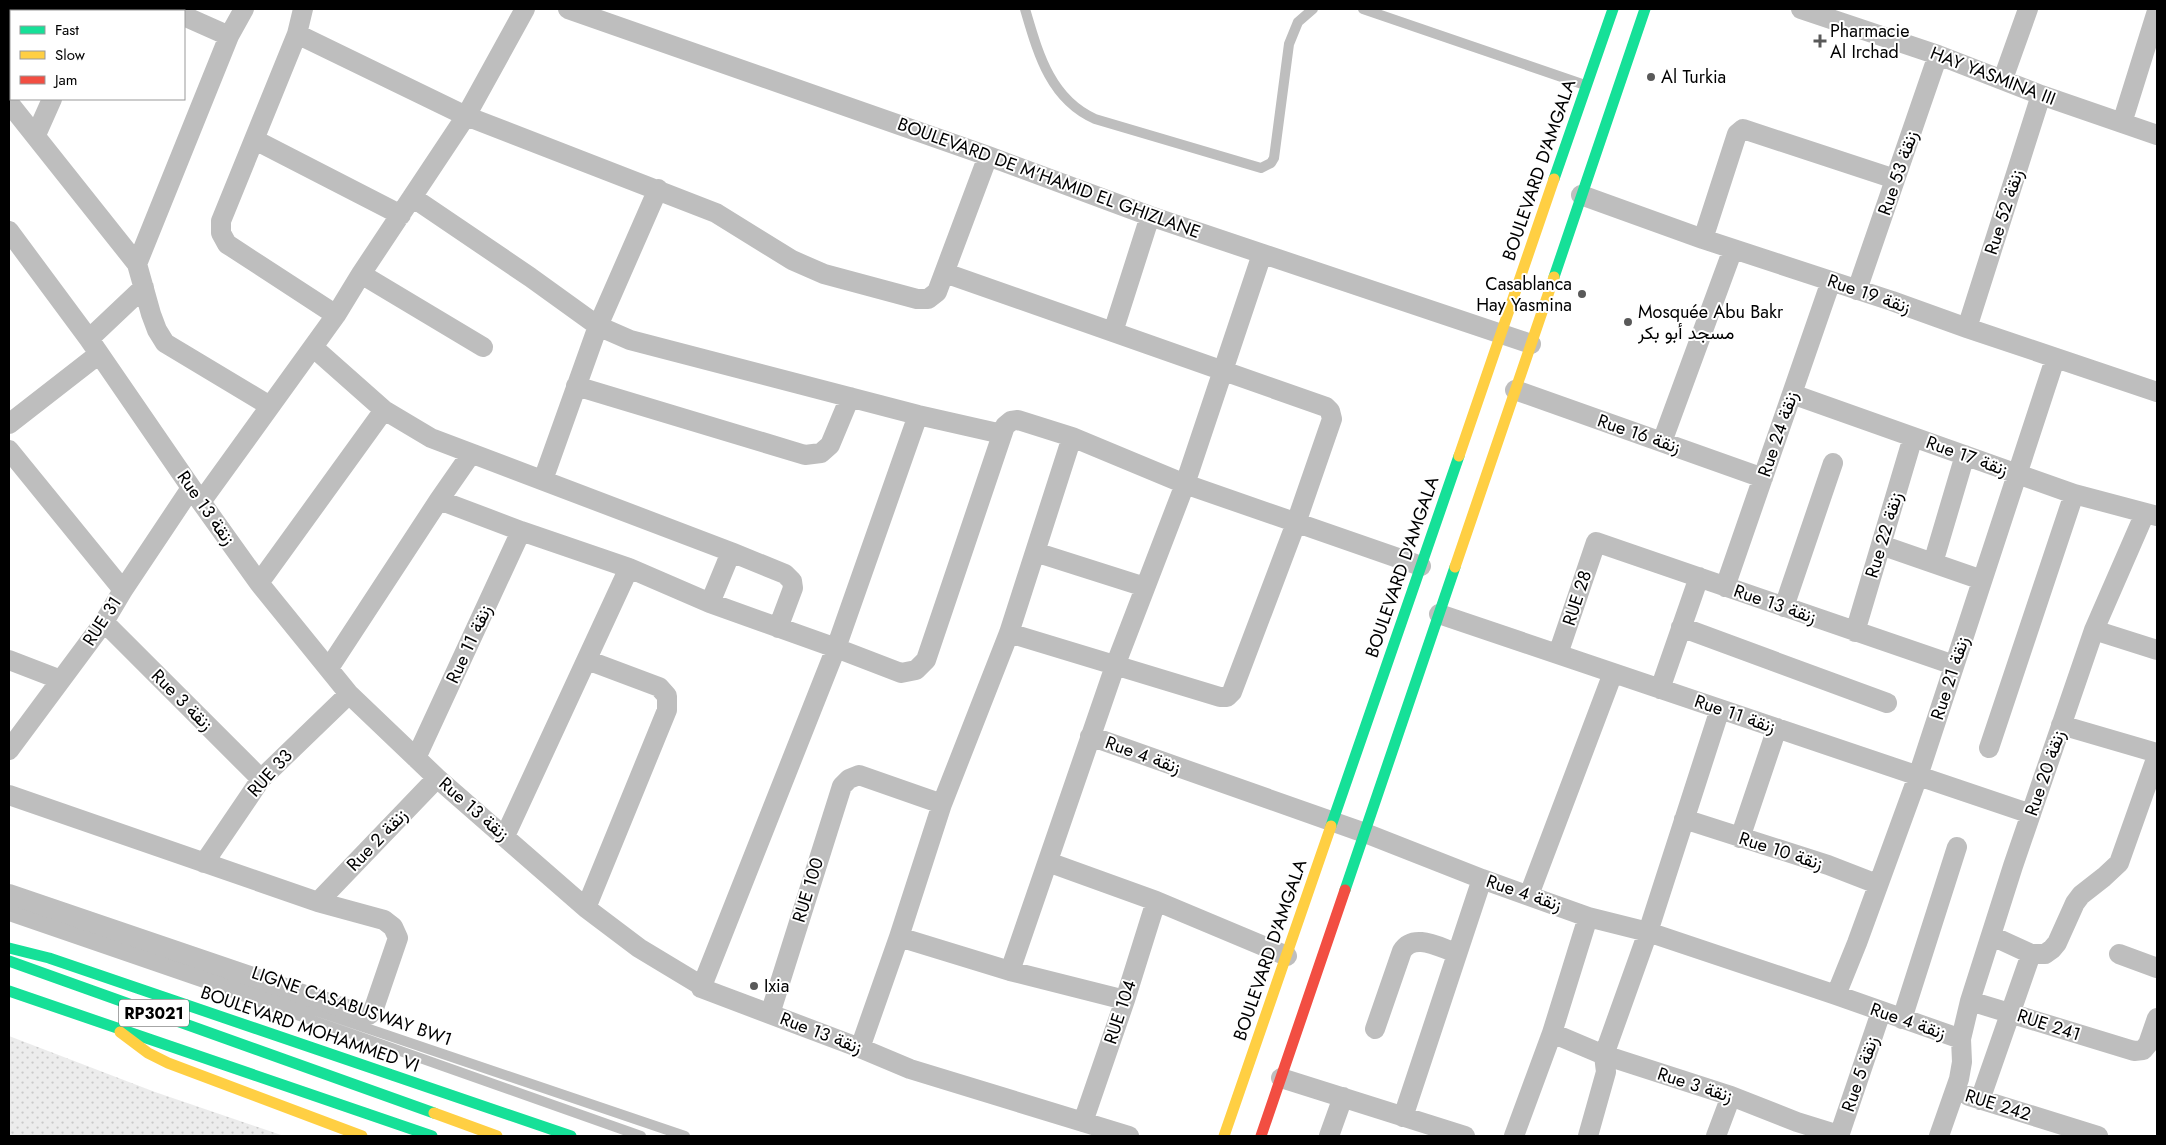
<svg xmlns="http://www.w3.org/2000/svg" width="2166" height="1145" viewBox="0 0 2166 1145" font-family="Jost,Vazirmatn,sans-serif">
<defs>
<pattern id="grass-dots" width="8" height="8" patternUnits="userSpaceOnUse" patternTransform="scale(1.25)"><rect width="8" height="8" fill="#ececec"/><path d="M2 2h.1M6 6h.1" fill="none" stroke="#c9c9c9" stroke-width="1.8" stroke-linecap="round"/></pattern>
</defs>
<rect width="100%" height="100%" fill="#fff"/>
<!-- grass -->
<path fill="url(#grass-dots)" d="M 9,1036 L 155,1092 L 284,1136 L 9,1136 Z"/>
<g fill="none" stroke-linecap="round" stroke-linejoin="round">
<!-- lane -->
<path stroke="#bebebe" stroke-width="10" d="M 1025,9 C 1038,53 1050,99 1095,119 L 1261,168 L 1271,163 L 1274,158 L 1289,44 L 1298,22 L 1313,9
M 1363,9 L 1585,85
M 9,907 L 685,1136
M 9,916 L 355,1035 L 641,1136"/>
<!-- street -->
<path stroke="#bebebe" stroke-width="20" d="M 166,9 L 172,11
M 303,9 L 297,34 L 221,221 L 221,233 L 227,244 L 336,315
M 568,9 L 988,156 L 1150,216 L 1531,344
M 1801,9 L 1938,55 L 2041,95 L 2157,135
M 92,11 L 93,9
M 184,16 L 229,36
M 297,34 L 466,116 L 716,213 L 792,260 L 824,274 L 917,299 L 928,299 L 937,292 L 988,156
M 2003,79 L 2028,9
M 9,103 L 137,264 L 151,314 L 157,330 L 165,343 L 270,406
M 2122,123 L 2157,11
M 36,135 L 52,99
M 255,140 L 401,215
M 1581,195 L 1703,239 L 1892,301 L 1967,328 L 2157,392
M 412,197 L 530,277 L 598,326 L 630,340 L 918,415 L 1002,434
M 9,231 L 89,339 L 201,502 L 259,583 L 349,694 L 437,778 L 586,908 L 639,948 L 702,986 L 701,988 L 860,1048 L 910,1069 L 1129,1136
M 1703,239 L 1737,134 L 1743,129 L 1895,179
M 137,264 L 229,36 L 244,9
M 945,273 L 1326,407 L 1330,411 L 1332,419 L 1296,523 L 1232,692 L 1227,697 L 1220,697 L 1009,633
M 361,274 L 483,347
M 1857,290 L 1938,55
M 1967,328 L 2041,95
M 1113,332 L 1150,216
M 89,339 L 144,287
M 314,348 L 384,410 L 431,438 L 731,552 L 785,574 L 792,581 L 793,588 L 778,628
M 576,386 L 805,455 L 821,453 L 830,445 L 850,397
M 1515,390 L 1763,478
M 1792,394 L 2074,494 L 2157,516
M 9,424 L 99,354
M 1662,442 L 1733,249
M 9,450 L 123,590
M 543,480 L 598,326 L 658,189
M 439,500 L 521,531 L 629,568 L 710,603 L 836,648 L 901,673 L 916,670 L 926,660 L 1005,426 L 1011,421 L 1018,420 L 1072,437 L 1185,484 L 1421,566
M 201,502 L 336,315 L 361,274 L 466,116 L 525,9
M 1881,545 L 1982,580
M 1035,552 L 1145,587
M 1933,563 L 1965,455
M 259,583 L 384,410
M 1725,587 L 1831,281
M 710,603 L 731,552
M 1784,607 L 1833,463
M 1439,614 L 2031,814
M 104,622 L 261,779
M 1681,627 L 1887,703
M 2094,630 L 2157,650
M 1855,632 L 1913,437
M 1558,654 L 1596,542 L 1954,665
M 9,660 L 61,680
M 329,668 L 439,500 L 471,454
M 1660,689 L 1699,577
M 2061,725 L 2157,753
M 1090,736 L 1365,833 L 1482,879 L 1588,917 L 1648,932 L 1836,995 L 1961,1039
M 1989,748 L 2074,494
M 9,750 L 104,622 L 123,590 L 191,488
M 416,758 L 521,531
M 9,795 L 318,902 L 384,920 L 393,927 L 398,938 L 373,1011 L 369,1015 L 364,1015 L 9,894
M 1684,819 L 1828,865 L 1877,884
M 505,836 L 629,568
M 1740,838 L 1777,728
M 1048,862 L 1156,901 L 1287,956
M 204,863 L 261,779 L 349,694
M 1529,895 L 1613,673
M 318,902 L 437,778
M 586,908 L 667,710 L 667,696 L 659,687 L 587,660
M 1992,936 L 2031,954 L 2045,954 L 2052,949 L 2057,943 L 2075,903 L 2081,895 L 2104,877 L 2119,863 L 2157,756
M 899,937 L 1010,971 L 1125,1000
M 2119,954 L 2157,968
M 1010,971 L 1115,666 L 1185,484 L 1262,254
M 702,986 L 836,648 L 918,415
M 1836,995 L 1857,943 L 1918,776 L 2055,359
M 1970,1001 L 2134,1051 L 2143,1050 L 2148,1044 L 2157,1018
M 770,1014 L 842,786 L 849,779 L 859,775 L 942,804
M 1902,1019 L 1957,847
M 1375,1029 L 1402,951 C 1414,932 1440,948 1457,953
M 1552,1033 L 1604,1055 L 1731,1096 L 1797,1122 L 1839,1135
M 860,1048 L 899,937 L 942,804 L 1009,633 L 1072,437
M 1281,1078 L 1465,1136
M 1969,1096 L 2098,1136
M 1980,1100 L 2031,954
M 1403,1117 L 1482,879
M 1083,1122 L 1125,1000 L 1156,901
M 1329,1136 L 1343,1097
M 1514,1136 L 1552,1033 L 1588,917
M 1588,1136 L 1606,1072 L 1604,1055 L 1648,932 L 1720,709
M 1716,1136 L 1731,1096
M 1839,1136 L 1881,1012
M 1939,1136 L 1959,1079 L 1962,1062 L 1961,1039 L 1970,1001 L 2013,866 L 2094,630 L 2145,513"/>
<!-- fast -->
<path stroke="#16e098" stroke-width="11" d="M 1554,179 L 1613,9
M 1554,277 L 1645,9
M 1331,826 L 1459,456
M 1345,890 L 1455,567
M 9,948 L 49,958 L 571,1136
M 9,961 L 434,1113
M 9,991 L 432,1136"/>
<!-- slow -->
<path stroke="#ffcf43" stroke-width="11" d="M 1459,456 L 1554,179
M 1455,567 L 1554,277
M 120,1032 L 148,1053 L 168,1063 L 362,1136
M 434,1113 L 497,1136
M 1224,1136 L 1331,826"/>
<!-- jam -->
<path stroke="#f24e42" stroke-width="11" d="M 1261,1136 L 1345,890"/>
</g>
<!-- markers -->
<g fill="#595959" stroke="#fff" stroke-width="2">
<path d="M1817.5 33.5h5v5h5v5h-5v5h-5v-5h-5v-5h5z"/>
<circle cx="1651" cy="77" r="5"/>
<circle cx="1582" cy="294" r="5"/>
<circle cx="1628" cy="322" r="5"/>
<circle cx="754" cy="986" r="5"/>
</g>
<g text-anchor="middle" dominant-baseline="central" stroke-width="4" stroke-linejoin="round" paint-order="stroke">
<!-- shield labels -->
<rect fill="#fff" stroke="#4c4c4c" stroke-width="1" x="119" y="999.5" width="70" height="27" rx="4"/>
<g font-size="16" font-weight="bold" fill="#000">
<text x="154" y="1013">RP3021</text>
</g>
<!-- poi labels -->
<g font-size="18" fill="#000" stroke="#fff" text-anchor="start">
<text x="1830" y="31">Pharmacie<tspan x="1830" dy="21">Al Irchad</tspan></text>
<text x="1661" y="77">Al Turkia</text>
<text x="1572" y="284" text-anchor="end">Casablanca<tspan x="1572" dy="21">Hay Yasmina</tspan></text>
<text x="1638" y="312">Mosquée Abu Bakr<tspan x="1638" dy="21">مسجد أبو بكر</tspan></text>
<text x="764" y="986">Ixia</text>
</g>
<!-- street labels -->
<g font-size="18" fill="#000" stroke="#fff">
<text transform="translate(1993 76) rotate(21)">HAY YASMINA III</text>
<text transform="translate(1539 170) rotate(-71)">BOULEVARD D'AMGALA</text>
<text transform="translate(1898 173) rotate(-71)">Rue 53 زنقة</text>
<text transform="translate(1049 178) rotate(20)">BOULEVARD DE M'HAMID EL GHIZLANE</text>
<text transform="translate(2004 212) rotate(-72)">Rue 52 زنقة</text>
<text transform="translate(1869 294) rotate(19)">Rue 19 زنقة</text>
<text transform="translate(1639 434) rotate(19)">Rue 16 زنقة</text>
<text transform="translate(1778 434) rotate(-71)">Rue 24 زنقة</text>
<text transform="translate(1967 456) rotate(20)">Rue 17 زنقة</text>
<text transform="translate(206 508) rotate(55)">Rue 13 زنقة</text>
<text transform="translate(1884 535) rotate(-73)">Rue 22 زنقة</text>
<text transform="translate(1402 567) rotate(-71)">BOULEVARD D'AMGALA</text>
<text transform="translate(1577 598) rotate(-72)">RUE 28</text>
<text transform="translate(1775 604) rotate(19)">Rue 13 زنقة</text>
<text transform="translate(102 621) rotate(-57)">RUE 31</text>
<text transform="translate(469 644) rotate(-65)">Rue 11 زنقة</text>
<text transform="translate(1950 678) rotate(-72)">Rue 21 زنقة</text>
<text transform="translate(182 700) rotate(45)">Rue 3 زنقة</text>
<text transform="translate(1735 714) rotate(19)">Rue 11 زنقة</text>
<text transform="translate(1143 755) rotate(20)">Rue 4 زنقة</text>
<text transform="translate(270 773) rotate(-48)">RUE 33</text>
<text transform="translate(2045 773) rotate(-71)">Rue 20 زنقة</text>
<text transform="translate(474 809) rotate(41)">Rue 13 زنقة</text>
<text transform="translate(377 840) rotate(-46)">Rue 2 زنقة</text>
<text transform="translate(1781 851) rotate(18)">Rue 10 زنقة</text>
<text transform="translate(808 890) rotate(-73)">RUE 100</text>
<text transform="translate(1524 893) rotate(19)">Rue 4 زنقة</text>
<text transform="translate(1270 950) rotate(-71)">BOULEVARD D'AMGALA</text>
<text transform="translate(352 1006) rotate(19)">LIGNE CASABUSWAY BW1</text>
<text transform="translate(1120 1012) rotate(-72)">RUE 104</text>
<text transform="translate(1908 1021) rotate(19)">Rue 4 زنقة</text>
<text transform="translate(2049 1025) rotate(18)">RUE 241</text>
<text transform="translate(310 1029) rotate(19)">BOULEVARD MOHAMMED VI</text>
<text transform="translate(821 1033) rotate(21)">Rue 13 زنقة</text>
<text transform="translate(1860 1074) rotate(-71)">Rue 5 زنقة</text>
<text transform="translate(1695 1085) rotate(18)">Rue 3 زنقة</text>
<text transform="translate(1998 1105) rotate(17)">RUE 242</text>
</g>
</g>
<!-- border -->
<rect width="2166" height="1145" fill="none" stroke="#000000" stroke-width="20"/>
<!-- legend -->
<rect x="10" y="10" width="175" height="90" fill="#ffffff" stroke="#999999"/>
<rect x="20" y="26" width="25" height="8" fill="#16e098" stroke="#999999"/>
<text x="55" y="35" font-size="15" fill="#000000">Fast</text>
<rect x="20" y="51" width="25" height="8" fill="#ffcf43" stroke="#999999"/>
<text x="55" y="60" font-size="15" fill="#000000">Slow</text>
<rect x="20" y="76" width="25" height="8" fill="#f24e42" stroke="#999999"/>
<text x="55" y="85" font-size="15" fill="#000000">Jam</text>
</svg>
